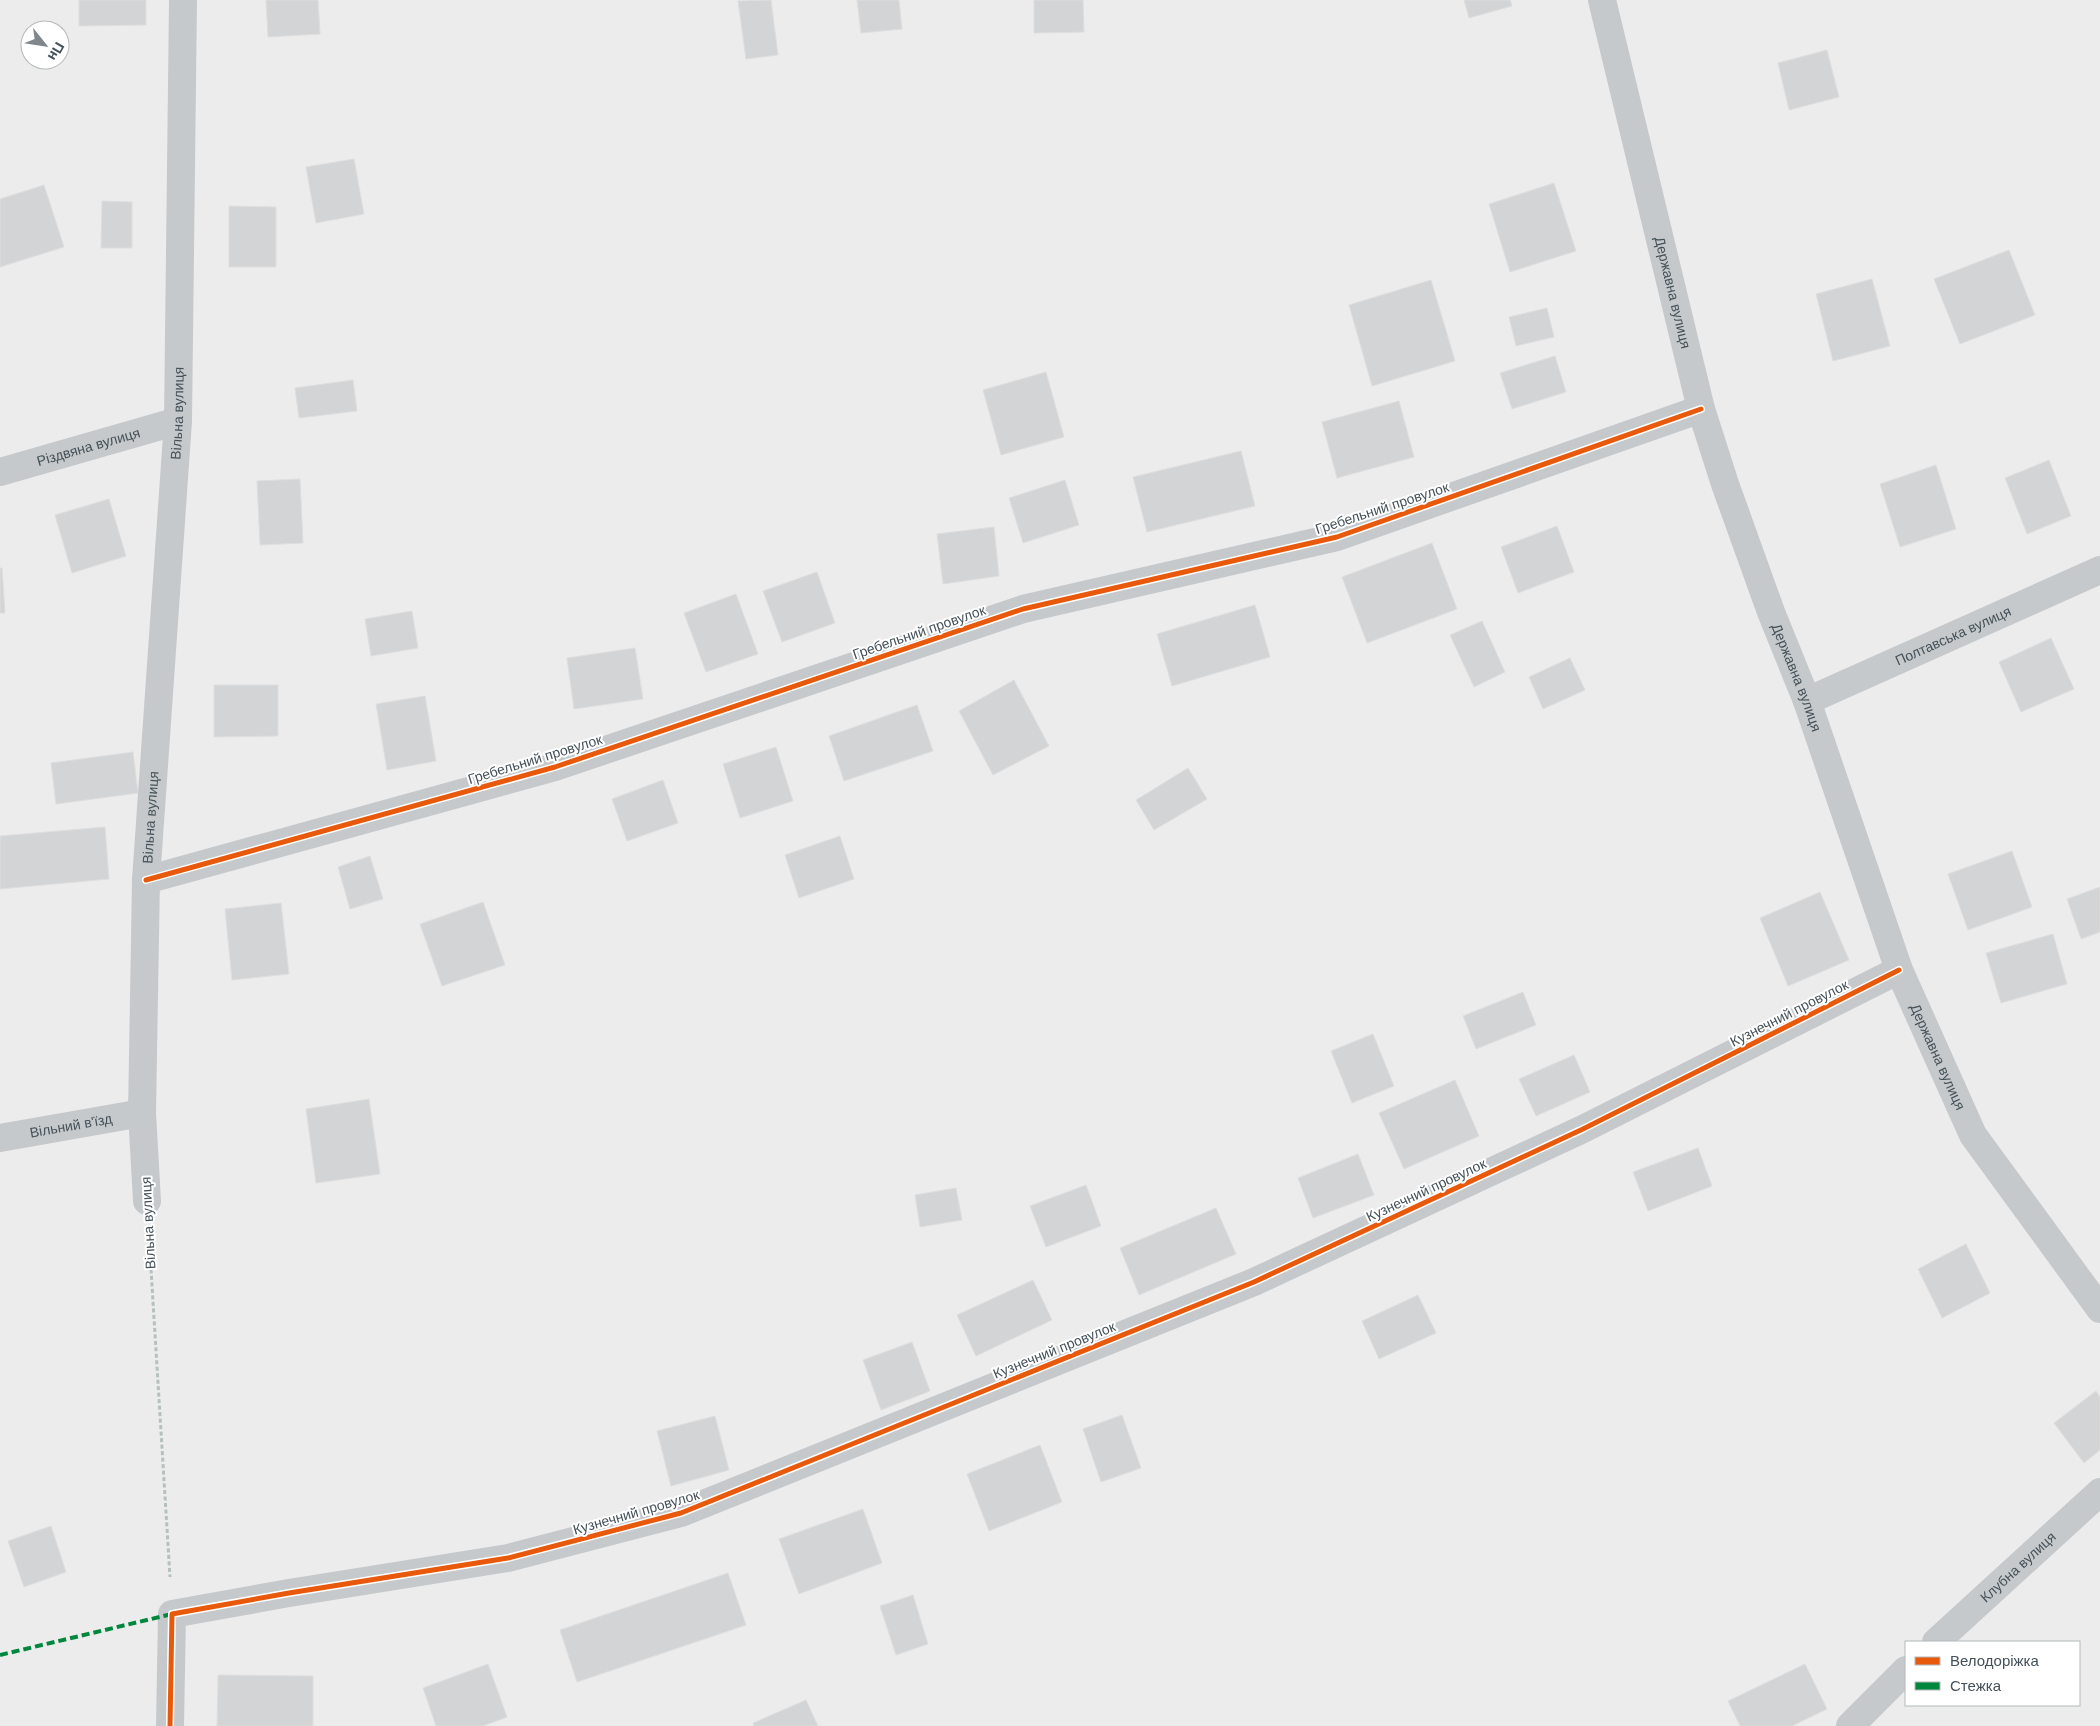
<svg xmlns="http://www.w3.org/2000/svg" width="2100" height="1726" viewBox="0 0 2100 1726" font-family="Arial,sans-serif">
<rect width="100%" height="100%" fill="#edecec"/>
<!-- building -->
<path fill="#d3d4d5" stroke="#dededf" d="M 79,0 L 146,0 L 146,25 L 79,26 Z
M 266,0 L 318,0 L 320,34 L 268,37 Z
M 771,0 L 778,55 L 746,59 L 738,1 Z
M 857,0 L 899,0 L 902,29 L 861,33 Z
M 1034,0 L 1083,0 L 1084,32 L 1034,33 Z
M 1464,0 L 1510,0 L 1512,6 L 1469,18 Z
M 1827,50 L 1839,97 L 1789,110 L 1778,63 Z
M 354,159 L 364,214 L 316,223 L 306,167 Z
M 1554,183 L 1576,251 L 1510,272 L 1489,204 Z
M 44,185 L 64,247 L 0,267 L 0,199 Z
M 102,201 L 132,202 L 132,248 L 101,248 Z
M 229,206 L 276,207 L 276,267 L 229,267 Z
M 2009,250 L 2035,315 L 1960,344 L 1934,279 Z
M 1872,279 L 1890,346 L 1833,361 L 1816,294 Z
M 1431,280 L 1455,361 L 1372,386 L 1349,305 Z
M 1547,308 L 1554,337 L 1516,346 L 1509,317 Z
M 1555,356 L 1566,392 L 1512,409 L 1500,373 Z
M 1046,372 L 1064,437 L 1001,455 L 983,390 Z
M 353,380 L 357,411 L 299,418 L 295,388 Z
M 1399,401 L 1414,457 L 1337,478 L 1322,422 Z
M 1241,451 L 1255,506 L 1147,532 L 1133,477 Z
M 2049,460 L 2071,516 L 2027,534 L 2005,478 Z
M 1936,465 L 1956,529 L 1900,547 L 1880,484 Z
M 300,479 L 303,543 L 260,545 L 257,481 Z
M 1065,480 L 1079,525 L 1023,543 L 1009,498 Z
M 109,499 L 126,556 L 72,573 L 55,515 Z
M 1557,526 L 1574,572 L 1518,593 L 1501,547 Z
M 994,527 L 999,576 L 943,584 L 937,534 Z
M 1432,543 L 1457,609 L 1367,643 L 1342,577 Z
M 0,568 L 2,568 L 5,613 L 0,613 Z
M 817,572 L 835,623 L 782,642 L 763,591 Z
M 736,594 L 758,654 L 706,672 L 684,613 Z
M 1255,605 L 1270,657 L 1172,686 L 1157,634 Z
M 412,611 L 418,648 L 371,656 L 365,619 Z
M 1482,621 L 1505,672 L 1474,687 L 1450,635 Z
M 2051,638 L 2074,689 L 2021,712 L 1999,662 Z
M 635,648 L 643,699 L 574,709 L 567,658 Z
M 1570,658 L 1585,690 L 1543,709 L 1529,677 Z
M 1014,680 L 1049,746 L 993,775 L 959,711 Z
M 214,685 L 278,685 L 278,736 L 214,737 Z
M 425,696 L 436,761 L 387,770 L 376,704 Z
M 917,705 L 933,751 L 844,781 L 829,736 Z
M 776,747 L 793,801 L 740,818 L 723,764 Z
M 133,752 L 138,793 L 56,804 L 51,763 Z
M 1188,768 L 1207,799 L 1154,830 L 1136,800 Z
M 663,780 L 678,823 L 627,841 L 612,799 Z
M 105,827 L 109,879 L 0,889 L 0,836 Z
M 840,836 L 854,879 L 799,898 L 785,855 Z
M 2012,851 L 2032,907 L 1968,930 L 1948,874 Z
M 370,856 L 383,899 L 350,909 L 338,867 Z
M 2100,887 L 2100,932 L 2081,939 L 2067,899 Z
M 1820,892 L 1849,960 L 1788,986 L 1760,918 Z
M 483,902 L 505,965 L 442,986 L 420,924 Z
M 281,903 L 289,974 L 232,980 L 225,909 Z
M 2053,934 L 2067,984 L 2001,1003 L 1986,953 Z
M 1523,992 L 1536,1025 L 1476,1049 L 1463,1016 Z
M 1373,1034 L 1394,1086 L 1352,1103 L 1331,1051 Z
M 1574,1055 L 1590,1092 L 1536,1116 L 1519,1079 Z
M 1455,1080 L 1479,1136 L 1404,1169 L 1379,1113 Z
M 369,1099 L 380,1174 L 316,1183 L 306,1109 Z
M 1698,1148 L 1712,1186 L 1648,1211 L 1633,1172 Z
M 1358,1154 L 1374,1195 L 1313,1218 L 1298,1178 Z
M 1086,1185 L 1101,1226 L 1046,1247 L 1030,1206 Z
M 956,1188 L 962,1220 L 920,1227 L 915,1195 Z
M 1216,1208 L 1236,1254 L 1139,1295 L 1120,1248 Z
M 1966,1244 L 1990,1293 L 1942,1318 L 1918,1269 Z
M 1033,1280 L 1052,1320 L 976,1356 L 957,1315 Z
M 1418,1295 L 1436,1333 L 1379,1359 L 1362,1321 Z
M 912,1342 L 930,1391 L 881,1410 L 863,1360 Z
M 2096,1391 L 2100,1397 L 2100,1450 L 2084,1463 L 2054,1423 Z
M 1122,1415 L 1141,1468 L 1101,1482 L 1083,1429 Z
M 715,1416 L 729,1470 L 671,1486 L 657,1431 Z
M 1040,1445 L 1062,1502 L 989,1531 L 967,1474 Z
M 863,1509 L 882,1563 L 799,1594 L 779,1539 Z
M 51,1526 L 66,1572 L 24,1587 L 8,1541 Z
M 728,1573 L 746,1625 L 577,1682 L 560,1630 Z
M 913,1595 L 928,1644 L 896,1655 L 880,1606 Z
M 488,1664 L 507,1717 L 483,1726 L 436,1726 L 423,1688 Z
M 1805,1664 L 1827,1709 L 1792,1726 L 1740,1726 L 1728,1701 Z
M 218,1675 L 313,1676 L 313,1726 L 217,1726 Z
M 806,1700 L 818,1726 L 754,1726 L 753,1723 Z"/>
<g fill="none" stroke-linecap="round" stroke-linejoin="round">
<!-- path -->
<path stroke="#b4c1bc" stroke-width="3" stroke-dasharray="4 2.5" stroke-linecap="butt" d="M 149,1237 L 170,1577"/>
<!-- street -->
<g stroke="#c6c9cb" stroke-width="28">
<path id="s1" d="M 1602,0 L 1701,409 L 1725,484 L 1771,612 L 1807,701 L 1899,970 L 1973,1135 L 2100,1309"/>
<path id="s2" d="M 0,472 L 178,421"/>
<path id="s3" d="M 1807,701 L 2100,570"/>
<path d="M 146,880 L 555,767 L 1023,609 L 1337,537 L 1701,409"/>
<path id="s4" d="M 0,1138 L 142,1113"/>
<path id="s5" d="M 147,1201 L 142,1113 L 146,880 L 178,421 L 183,0"/>
<path id="s6" d="M 1936,1642 L 2100,1492"/>
<path d="M 170,1726 L 172,1614 L 289,1593 L 508,1558 L 681,1513 L 1254,1282 L 1583,1129 L 1899,970"/>
<path d="M 1850,1726 L 1906,1670"/>
</g>
<!-- quiet -->
<path stroke="#00873e" stroke-width="4" stroke-dasharray="8 4" stroke-linecap="butt" d="M 0,1655 L 172,1614"/>
<defs>
<path id="cycleway" d="M 146,880 L 555,767 L 1023,609 L 1337,537 L 1701,409
M 170,1726 L 172,1614 L 289,1593 L 508,1558 L 681,1513 L 1254,1282 L 1583,1129 L 1899,970"/>
</defs>
<!-- cycleway casing -->
<use href="#cycleway" stroke="#fff" stroke-width="8"/>
<!-- cycleway -->
<use href="#cycleway" stroke="#e8590c" stroke-width="5"/>
</g>
<g text-anchor="middle" dominant-baseline="central" stroke-width="4" stroke-linejoin="round" paint-order="stroke">
<!-- street labels -->
<g font-size="14" fill="#445158" stroke="#fff">
<text stroke="none"><textPath href="#s1" startOffset="301">Державна вулиця</textPath></text>
<text stroke="none"><textPath href="#s5" startOffset="789">Вільна вулиця</textPath></text>
<text stroke="none"><textPath href="#s2" startOffset="92">Різдвяна вулиця</textPath></text>
<text transform="translate(1382 508) rotate(-18)">Гребельний провулок</text>
<text transform="translate(919 632) rotate(-19)">Гребельний провулок</text>
<text stroke="none"><textPath href="#s3" startOffset="160">Полтавська вулиця</textPath></text>
<text stroke="none"><textPath href="#s1" startOffset="706">Державна вулиця</textPath></text>
<text transform="translate(535 759) rotate(-17)">Гребельний провулок</text>
<text stroke="none"><textPath href="#s5" startOffset="384">Вільна вулиця</textPath></text>
<text transform="translate(1789 1013) rotate(-27)">Кузнечний провулок</text>
<text stroke="none"><textPath href="#s1" startOffset="1111">Державна вулиця</textPath></text>
<text stroke="none"><textPath href="#s4" startOffset="72">Вільний в'їзд</textPath></text>
<text transform="translate(1426 1190) rotate(-25)">Кузнечний провулок</text>
<text transform="translate(148 1223) rotate(-93)">Вільна вулиця</text>
<text transform="translate(1054 1350) rotate(-22)">Кузнечний провулок</text>
<text transform="translate(636 1512) rotate(-16)">Кузнечний провулок</text>
<text stroke="none"><textPath href="#s6" startOffset="111">Клубна вулиця</textPath></text>
</g>
</g>
<!-- legend -->
<rect x="1905" y="1641" width="175" height="65" fill="#ffffff" stroke="#b4b9bc"/>
<rect x="1915" y="1657" width="25" height="8" fill="#e8590c" stroke="#b4b9bc"/>
<text x="1950" y="1666" font-size="15" fill="#445158">Велодоріжка</text>
<rect x="1915" y="1682" width="25" height="8" fill="#00873e" stroke="#b4b9bc"/>
<text x="1950" y="1691" font-size="15" fill="#445158">Стежка</text>
<!-- north arrow -->
<g transform="translate(45 45) rotate(120)"><circle r="24" fill="#ffffff" stroke="#b4b9bc"/>
<path d="M0-4L9 19L0 12L-9 19Z" fill="#7f878c"/>
<text y="-8" font-size="14" font-weight="bold" text-anchor="middle" fill="#445158">Пн</text>
</g>
</svg>
